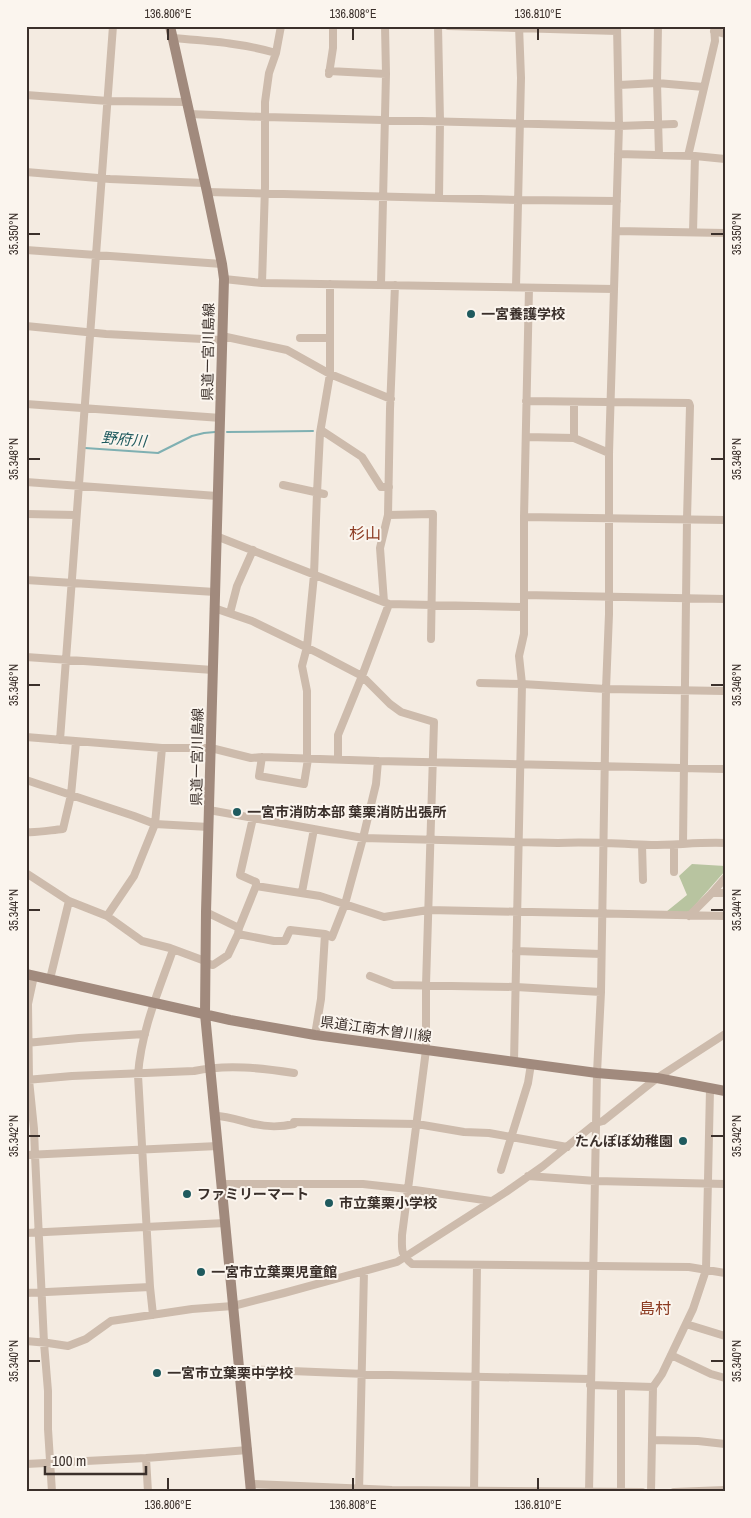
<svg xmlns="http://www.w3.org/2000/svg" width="751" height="1518" viewBox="0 0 751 1518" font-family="'Archivo Narrow','Noto Sans JP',sans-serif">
<rect width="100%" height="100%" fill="#f4ebe1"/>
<!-- green -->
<path fill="#b8c4a0" d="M 692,864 L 725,866 L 725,871 L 688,913 L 666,912 L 687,895 L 679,876 Z"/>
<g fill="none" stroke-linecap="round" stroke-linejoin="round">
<!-- stream -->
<path stroke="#7fb0b2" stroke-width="2" d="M 227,432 L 313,431
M 85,448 L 158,453 L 192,436 L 204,433 L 215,432"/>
<!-- street -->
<path stroke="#cdbbac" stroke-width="8" d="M 438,26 L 440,121 L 439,198
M 448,26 L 617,31
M 658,26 L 657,83 L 659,155
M 714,31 L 725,34
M 172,38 C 208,41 242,43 276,53
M 329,71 L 386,74
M 329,74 L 333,48 L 333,26
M 619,85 L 657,83 L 704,87
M 26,95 L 108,101 L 186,102
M 189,114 L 265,117 L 619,126 L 674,124
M 618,154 L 695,156 L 725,159
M 688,156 L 715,41 L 714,26
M 26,172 L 110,179 L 204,183
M 207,192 L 519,200 L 617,201
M 616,231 L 725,233
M 693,232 L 695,156
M 26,250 L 222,264
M 224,279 L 262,283 L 614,289
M 262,283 L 265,187 L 265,102 L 269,73 L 276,53 L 281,26
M 381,284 L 386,74 L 385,26
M 516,287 L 521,78 L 519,26
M 529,288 L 524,517 L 524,634 L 519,656 L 522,684 L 606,689 L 725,691
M 26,326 L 106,334 L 222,340
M 222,336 L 287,350 L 330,374 L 391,399
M 300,338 L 330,338
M 526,401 L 689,403 L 690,406 L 687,519 L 683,844
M 26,404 L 221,418
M 321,430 L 362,457 L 381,487 L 389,487
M 526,437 L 574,438 L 609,453
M 574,438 L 574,402
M 26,482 L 217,496
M 283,485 L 324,494
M 26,514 L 76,515
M 388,515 L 433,514 L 431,639
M 524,517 L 725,520
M 216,536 L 389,604 L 524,607
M 26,580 L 215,592
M 524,595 L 725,599
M 384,602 L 380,548 L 388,515 L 390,409 L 395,285
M 214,608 L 252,621 L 318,653 L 362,676 L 390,704 L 401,712 L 434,722 L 426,985 L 426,1050 L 402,1235 C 402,1249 400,1254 412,1264 L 689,1267 L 725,1273
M 230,613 L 237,586 L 253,550
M 26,657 L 213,670
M 480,683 L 522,684 L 514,1062
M 26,737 L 162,748 L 211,748 L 251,758 L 262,757 L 378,761 L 725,769
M 60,740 L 113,26
M 262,757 L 259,776 L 304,784 L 308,759
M 307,759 L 307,691 L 302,666 L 307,647 L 314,575 L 317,493 L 320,433 L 330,374 L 330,284
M 338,760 L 338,735 L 362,676 L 389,604
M 26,780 L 134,816 L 155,824 L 209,827
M 209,810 L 363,838 L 558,843 C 589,841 620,844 651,845 C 676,845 700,842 725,843
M 253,818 L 240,875 L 256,882 L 256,886 L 320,896 L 384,917 L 428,910 L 725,916
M 26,832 C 38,833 51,830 63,829 L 71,795 L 76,742
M 642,845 L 643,880
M 674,845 L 674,872
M 26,873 L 69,901 L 107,916 L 142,941 L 170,948 L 205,961
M 302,892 L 314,829
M 712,893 L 725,893
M 206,912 L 239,928
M 107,916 L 134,876 L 155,824 L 162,748
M 689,916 L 712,893 L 725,878
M 238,934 L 239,928 L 256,886
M 516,951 L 601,954
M 205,963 L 213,965 L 228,955 L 238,934 L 274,941 L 285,941 L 290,930 L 325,934
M 34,976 L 28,1004 L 29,1080 L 34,1129 L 35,1155 L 44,1343 L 48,1391 L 48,1429 L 52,1492
M 370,976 L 393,985 L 516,987 L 601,992
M 50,979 L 69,901
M 315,1035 L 321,999 L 325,934 L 332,937 L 345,904 L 363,838 L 376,784 L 378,761
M 26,1043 L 79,1038 L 145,1034
M 26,1080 L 72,1076 L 194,1071 C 227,1064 261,1068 294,1073
M 215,1116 C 228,1116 241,1121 254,1124 C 266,1127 282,1127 294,1124 L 294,1122 L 417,1124 L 464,1132 L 489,1133 L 567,1147
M 26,1155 L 218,1146
M 501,1170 L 528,1083 L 531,1064
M 528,1176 L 596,1181 L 725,1184
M 222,1184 L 363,1184 L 408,1189 L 491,1201
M 26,1233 L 225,1223
M 26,1293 L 150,1287
M 153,1315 L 150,1287 L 138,1075 C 141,1031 159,990 173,950
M 686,1324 L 725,1336
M 26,1341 L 48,1343 L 68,1346 L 86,1339 L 111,1321 L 192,1309 L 233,1306 L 284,1293 L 397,1262 L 506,1192 L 543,1166 L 596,1123 L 603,1121 L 657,1078 L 725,1034
M 671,1355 L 711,1374 L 725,1378
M 240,1369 L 390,1375 L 590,1379
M 590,1385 L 653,1387
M 652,1440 L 698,1441 L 725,1444
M 146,1458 L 148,1492
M 26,1464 L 146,1458 L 248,1450
M 251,1484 L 392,1490 L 642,1492
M 621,1491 L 621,1386
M 359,1492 L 364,1271
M 474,1492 L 477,1265
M 589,1492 L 597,1073 L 601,992 L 606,689 L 609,614 L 609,453 L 619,126 L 617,26
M 651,1492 L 653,1387 L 662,1374 L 693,1309 L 706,1270 L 710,1089
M 674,1492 L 725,1490"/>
<!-- secondary -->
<path stroke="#a18a7d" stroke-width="10" d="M 170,26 L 207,192 L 222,264 L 224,279 L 206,912 L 205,1014 L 251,1492
M 26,974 L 230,1020 L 315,1035 L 597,1073 L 657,1078 L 725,1091"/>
</g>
<!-- ticks -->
<path fill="none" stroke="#3b302b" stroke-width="2" d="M 168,28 L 168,40M 353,28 L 353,40M 538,28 L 538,40M 28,234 L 40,234M 711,234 L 724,234M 28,459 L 40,459M 711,459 L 724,459M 28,685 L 40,685M 711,685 L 724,685M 28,910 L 40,910M 711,910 L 724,910M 28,1136 L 40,1136M 711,1136 L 724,1136M 28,1361 L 40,1361M 711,1361 L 724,1361M 168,1478 L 168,1490M 353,1478 L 353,1490M 538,1478 L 538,1490"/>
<!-- markers -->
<g fill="#1f5a5e" stroke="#fbf5ee" stroke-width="2">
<circle cx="471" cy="314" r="5"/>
<circle cx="237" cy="812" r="5"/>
<circle cx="683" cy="1141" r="5"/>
<circle cx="187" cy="1194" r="5"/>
<circle cx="329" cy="1203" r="5"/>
<circle cx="201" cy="1272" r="5"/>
<circle cx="157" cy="1373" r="5"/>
</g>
<g text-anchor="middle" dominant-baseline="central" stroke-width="4" stroke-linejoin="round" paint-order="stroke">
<!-- poi labels -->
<g font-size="14" font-weight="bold" fill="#3b302b" stroke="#fbf5ee" text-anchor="start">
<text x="481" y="314">一宮養護学校</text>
<text x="247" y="812">一宮市消防本部 葉栗消防出張所</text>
<text x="673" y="1141" text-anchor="end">たんぽぽ幼稚園</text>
<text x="197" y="1194">ファミリーマート</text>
<text x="339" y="1203">市立葉栗小学校</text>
<text x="211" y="1272">一宮市立葉栗児童館</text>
<text x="167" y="1373">一宮市立葉栗中学校</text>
</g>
<!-- street labels -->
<g font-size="14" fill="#3b302b" stroke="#fbf5ee">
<text transform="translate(208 352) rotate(-89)">県道一宮川島線</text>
<text transform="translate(197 757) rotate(-89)">県道一宮川島線</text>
<text transform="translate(376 1029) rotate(8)">県道江南木曽川線</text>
</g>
<!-- water labels -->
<g font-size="15" font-style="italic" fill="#1f5a5e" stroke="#fbf5ee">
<text transform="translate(124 439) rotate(5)">野府川</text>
</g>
<!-- quarter labels -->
<g font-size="16" fill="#8c3b22" stroke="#fbf5ee">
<text x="365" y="533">杉山</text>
<text x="655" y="1308">島村</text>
</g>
</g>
<!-- border -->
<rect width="751" height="1518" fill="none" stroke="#fbf5ee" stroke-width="55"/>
<!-- scale -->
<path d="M45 1466v8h101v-8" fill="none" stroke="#3b302b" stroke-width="2.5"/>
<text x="52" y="1466" font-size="15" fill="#3b302b" stroke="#fbf5ee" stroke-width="4" paint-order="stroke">100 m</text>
<rect x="28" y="28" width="696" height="1462" fill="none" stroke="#3b302b" stroke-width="2"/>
<g font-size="12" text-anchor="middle" fill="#3b302b">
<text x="168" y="18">136.806°E</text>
<text x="353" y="18">136.808°E</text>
<text x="538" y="18">136.810°E</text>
<text transform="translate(14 234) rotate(-90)" y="4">35.350°N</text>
<text transform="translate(737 234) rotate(-90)" y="4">35.350°N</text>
<text transform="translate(14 459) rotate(-90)" y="4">35.348°N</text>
<text transform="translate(737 459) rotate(-90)" y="4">35.348°N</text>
<text transform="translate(14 685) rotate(-90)" y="4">35.346°N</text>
<text transform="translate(737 685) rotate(-90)" y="4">35.346°N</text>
<text transform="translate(14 910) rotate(-90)" y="4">35.344°N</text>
<text transform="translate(737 910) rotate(-90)" y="4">35.344°N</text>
<text transform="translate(14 1136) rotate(-90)" y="4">35.342°N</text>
<text transform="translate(737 1136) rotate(-90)" y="4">35.342°N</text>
<text transform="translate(14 1361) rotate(-90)" y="4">35.340°N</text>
<text transform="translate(737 1361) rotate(-90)" y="4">35.340°N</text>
<text x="168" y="1509">136.806°E</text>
<text x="353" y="1509">136.808°E</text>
<text x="538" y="1509">136.810°E</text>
</g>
</svg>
